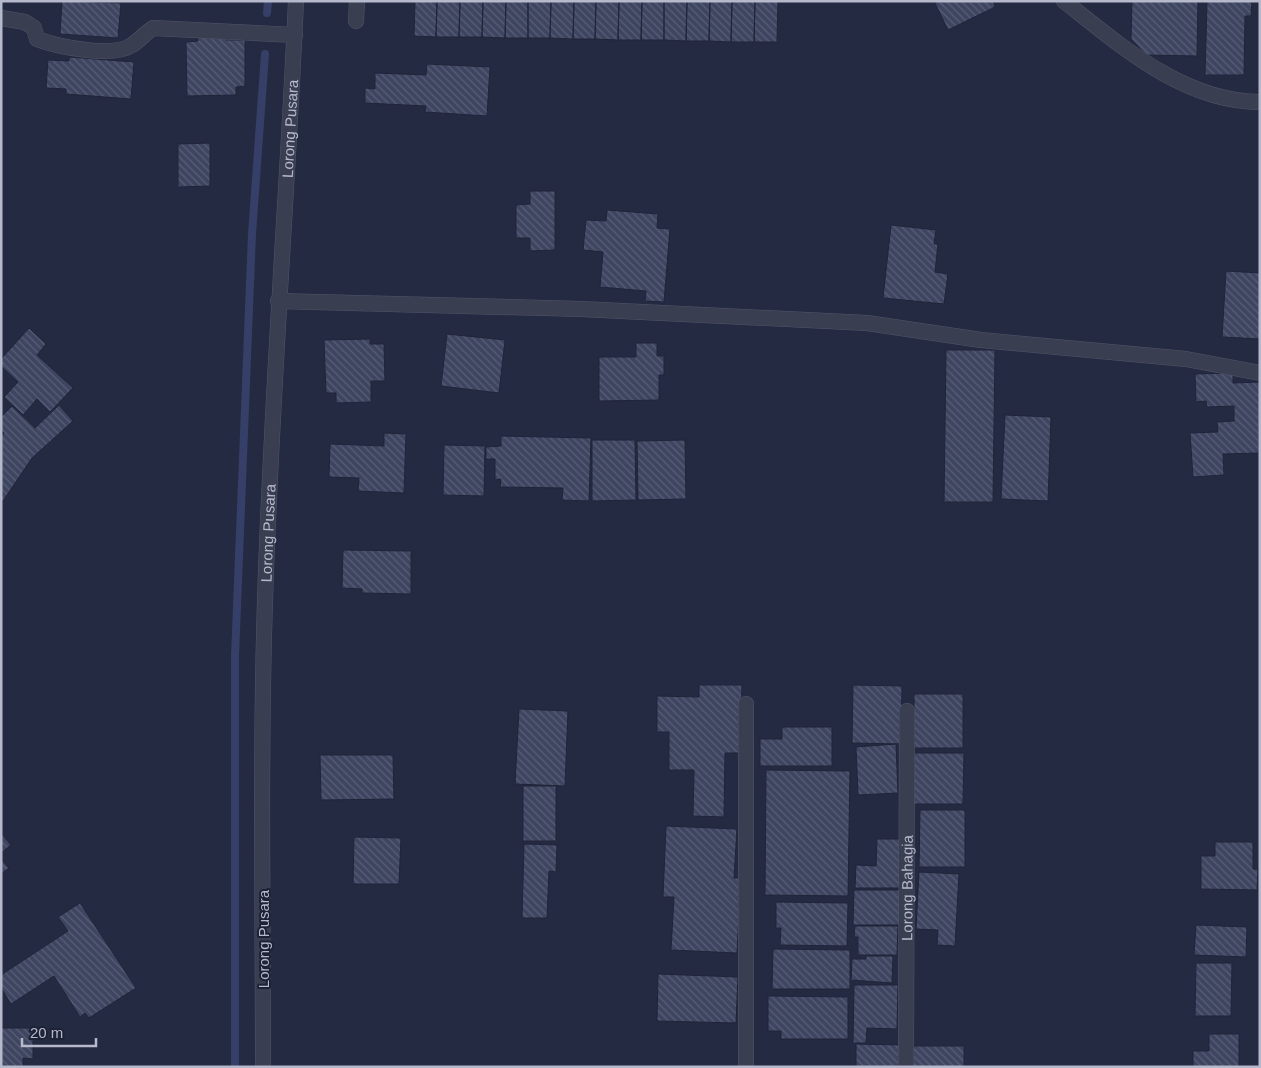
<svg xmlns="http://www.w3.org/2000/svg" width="1261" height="1068" viewBox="0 0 1261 1068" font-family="Helvetica,sans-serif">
<defs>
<pattern id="building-back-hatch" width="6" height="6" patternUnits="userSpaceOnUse" patternTransform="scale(1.25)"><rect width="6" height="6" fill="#3e4560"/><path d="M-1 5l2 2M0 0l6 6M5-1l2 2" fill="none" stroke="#585e76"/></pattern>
</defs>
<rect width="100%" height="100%" fill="#242a42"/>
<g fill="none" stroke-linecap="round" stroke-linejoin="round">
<!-- stream -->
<path stroke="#363f68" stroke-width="8" d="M 267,13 L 268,1
M 235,1067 L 235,656 L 252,234 L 265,54"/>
</g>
<!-- building -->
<path fill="url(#building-back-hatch)" stroke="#202439" d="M 62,1 L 121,3 L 118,38 L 60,34 Z
M 415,1 L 437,1 L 436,37 L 414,36 Z
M 437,1 L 460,1 L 459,37 L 436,37 Z
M 460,1 L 483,1 L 482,37 L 459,37 Z
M 483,1 L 506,1 L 505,38 L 482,37 Z
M 506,1 L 528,1 L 528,38 L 505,38 Z
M 528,1 L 551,1 L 550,38 L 528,38 Z
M 551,1 L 574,1 L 573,39 L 550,38 Z
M 574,1 L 596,1 L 595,39 L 573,39 Z
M 596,1 L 619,1 L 618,40 L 595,39 Z
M 619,1 L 642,1 L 641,40 L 618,40 Z
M 642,1 L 664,1 L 664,40 L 641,40 Z
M 664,1 L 687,1 L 686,41 L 664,40 Z
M 687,1 L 710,1 L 709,41 L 686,41 Z
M 710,1 L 732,1 L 731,42 L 709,41 Z
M 732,1 L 755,1 L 754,42 L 731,42 Z
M 755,1 L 778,1 L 777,42 L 754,42 Z
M 934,1 L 993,1 L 995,7 L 948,30 Z
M 1132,1 L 1198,1 L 1197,56 L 1146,55 L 1131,39 Z
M 1207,1 L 1252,1 L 1251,16 L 1245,16 L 1244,75 L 1205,75 Z
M 198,32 L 226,32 L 226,40 L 245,40 L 245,86 L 236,87 L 236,95 L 187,96 L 186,42 L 198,41 Z
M 69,57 L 134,62 L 131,99 L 66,94 L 66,89 L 46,88 L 48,60 L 69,61 Z
M 427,64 L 490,67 L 487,116 L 425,112 L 426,106 L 365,103 L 365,88 L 375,89 L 375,73 L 426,75 Z
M 210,143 L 210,186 L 178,187 L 178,144 Z
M 530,191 L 555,191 L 555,250 L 530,251 L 530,238 L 516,238 L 516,205 L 530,204 Z
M 607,210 L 658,214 L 657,228 L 670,229 L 664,302 L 645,301 L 646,291 L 600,287 L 603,252 L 583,250 L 586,220 L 606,221 Z
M 891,225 L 936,230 L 934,244 L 938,244 L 935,272 L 948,274 L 944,304 L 883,298 Z
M 1226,271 L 1260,273 L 1260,339 L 1222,337 Z
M 29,328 L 46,344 L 37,355 L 73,388 L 50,412 L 37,399 L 23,415 L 4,397 L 18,382 L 1,366 L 1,359 Z
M 447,334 L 505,340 L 499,393 L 441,386 Z
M 370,339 L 370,344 L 384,344 L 385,381 L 371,381 L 371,402 L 336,403 L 336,393 L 326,393 L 324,340 Z
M 636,343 L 657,343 L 657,356 L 664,356 L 664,375 L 659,375 L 659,400 L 599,401 L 599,357 L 636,357 Z
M 946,350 L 995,350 L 993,502 L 944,502 Z
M 1233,373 L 1233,383 L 1260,382 L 1259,453 L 1223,454 L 1224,475 L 1193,477 L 1190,433 L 1218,432 L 1217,422 L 1234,421 L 1234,406 L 1207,407 L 1206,401 L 1196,402 L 1195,374 Z
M 59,405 L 73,421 L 32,458 L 1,504 L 1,437 L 4,433 L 1,430 L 1,417 L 12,406 L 35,428 Z
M 1005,415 L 1051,417 L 1048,501 L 1001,499 Z
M 384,433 L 406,434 L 404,493 L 358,491 L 359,478 L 329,477 L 330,444 L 384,446 Z
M 501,436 L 591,438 L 589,501 L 562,500 L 563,488 L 500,487 L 501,479 L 495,480 L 495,459 L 486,459 L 486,447 L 501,446 Z
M 592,440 L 635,440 L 636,500 L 592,501 Z
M 685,440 L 686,499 L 638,500 L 637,441 Z
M 444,445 L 485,446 L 484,496 L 443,495 Z
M 343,550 L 411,551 L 411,594 L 362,593 L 362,589 L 342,588 Z
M 699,685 L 742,685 L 740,753 L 725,753 L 724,817 L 693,816 L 694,770 L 669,770 L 669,732 L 657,732 L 657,696 L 699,697 Z
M 853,685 L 902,686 L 901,744 L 852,743 Z
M 914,694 L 963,694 L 963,748 L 914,748 Z
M 519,709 L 568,711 L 565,786 L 515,784 Z
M 782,727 L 832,727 L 832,766 L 760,766 L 760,739 L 782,739 Z
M 896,744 L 898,793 L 858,795 L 856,747 Z
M 914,753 L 964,753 L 963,804 L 913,804 Z
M 320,755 L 393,755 L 394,799 L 321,800 Z
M 766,770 L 850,771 L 848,896 L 765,895 Z
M 523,786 L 556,786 L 556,841 L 523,841 Z
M 920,810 L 965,810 L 965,867 L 919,867 Z
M 666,826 L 737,829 L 734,878 L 741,878 L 737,953 L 671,950 L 674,897 L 663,897 Z
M 1,833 L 11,845 L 1,853 Z
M 354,837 L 401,838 L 399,884 L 353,884 Z
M 877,839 L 901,839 L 900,888 L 855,888 L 856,865 L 876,866 Z
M 1215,842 L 1253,842 L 1253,869 L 1258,869 L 1257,890 L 1201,889 L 1201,856 L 1215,856 Z
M 524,844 L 557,845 L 556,872 L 549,871 L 547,918 L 522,918 Z
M 1,859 L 9,868 L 1,874 Z
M 919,872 L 959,874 L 955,946 L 937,945 L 938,930 L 916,929 Z
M 854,890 L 901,890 L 900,925 L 853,925 Z
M 776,902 L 848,903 L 847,946 L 780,945 L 781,928 L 776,928 Z
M 80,903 L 136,988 L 89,1018 L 85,1013 L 80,1017 L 54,976 L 11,1004 L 1,988 L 1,975 L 68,931 L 58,917 Z
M 1196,925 L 1247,927 L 1246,957 L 1194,955 Z
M 855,926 L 898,926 L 897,955 L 858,955 L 858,937 L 854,937 Z
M 773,949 L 850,950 L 850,989 L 772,989 Z
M 866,956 L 893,956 L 892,983 L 851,980 L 852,959 L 866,959 Z
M 1196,963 L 1232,963 L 1231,1016 L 1195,1016 Z
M 658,974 L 738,977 L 736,1023 L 657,1021 Z
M 854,985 L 898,985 L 897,1029 L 867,1028 L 866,1043 L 853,1043 Z
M 768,996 L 848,997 L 848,1039 L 781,1039 L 781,1031 L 768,1031 Z
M 1,1028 L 33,1028 L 33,1059 L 23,1058 L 23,1067 L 1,1067 Z
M 1209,1034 L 1239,1034 L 1239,1067 L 1193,1067 L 1193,1051 L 1209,1051 Z
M 856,1044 L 901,1045 L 900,1067 L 856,1067 Z
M 913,1046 L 964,1046 L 964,1067 L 913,1067 Z"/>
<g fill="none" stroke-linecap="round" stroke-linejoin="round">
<defs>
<g id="minor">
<path d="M 1064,1 C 1121,46 1184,102 1260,102"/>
<path d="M 1,18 L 25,22 L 34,28 L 37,39 C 58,47 113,58 132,45 C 140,40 145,33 153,28 L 295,35"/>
<path d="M 356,21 L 357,1"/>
<path d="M 278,301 L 581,309 L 867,323 L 981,340 L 1186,359 L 1260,373"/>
<path d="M 746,704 L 746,1067"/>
<path id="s1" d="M 263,1067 C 263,911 260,756 265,601 C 271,401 287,201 296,1"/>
<path id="s2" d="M 906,1067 L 907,711"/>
</g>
</defs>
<!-- minor casing -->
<use href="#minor" stroke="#515569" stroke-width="16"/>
<!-- minor -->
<use href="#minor" stroke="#393e51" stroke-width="15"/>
</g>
<g text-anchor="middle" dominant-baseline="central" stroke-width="4" stroke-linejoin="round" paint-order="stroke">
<!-- street labels -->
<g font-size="15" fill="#b6b9cc" stroke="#1e2237">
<text stroke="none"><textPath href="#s1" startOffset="939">Lorong Pusara</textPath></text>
<text stroke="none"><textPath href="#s1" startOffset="534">Lorong Pusara</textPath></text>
<text stroke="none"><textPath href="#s2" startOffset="179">Lorong Bahagia</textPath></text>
<text transform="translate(263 939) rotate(-90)">Lorong Pusara</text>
</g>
</g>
<!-- border -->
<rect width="1261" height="1068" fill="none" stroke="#b6b9cc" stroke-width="5"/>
<!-- scale -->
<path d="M22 1038v8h74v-8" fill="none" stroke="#b6b9cc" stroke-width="2.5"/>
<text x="30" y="1038" font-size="15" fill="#b6b9cc" stroke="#1e2237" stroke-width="4" paint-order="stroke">20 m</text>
</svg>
